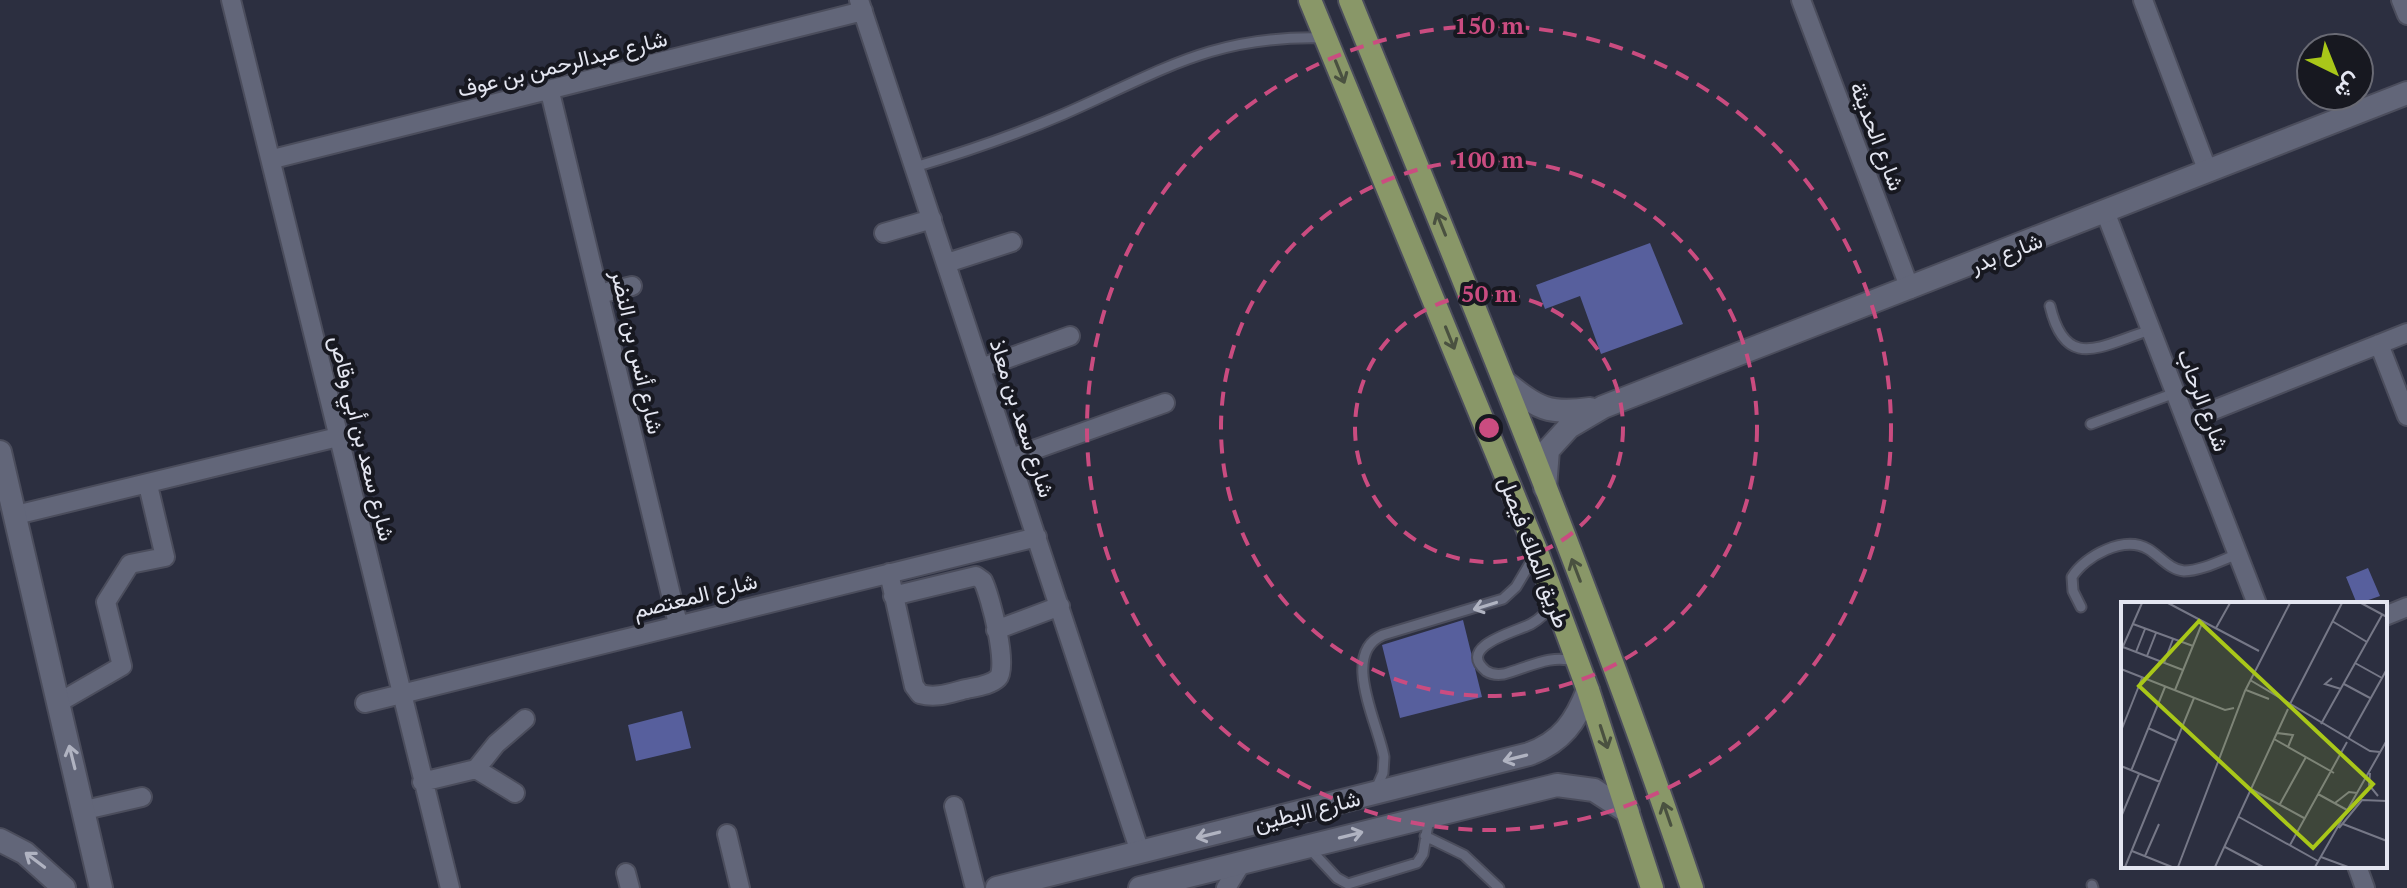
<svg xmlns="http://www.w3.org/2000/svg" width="2407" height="888" viewBox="0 0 2407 888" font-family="'PT Serif',Vazirmatn,serif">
<rect width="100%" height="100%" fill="#2c2f40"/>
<!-- building -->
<path fill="#575f9d" d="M 1650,243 L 1683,324 L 1601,354 L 1580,296 L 1545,309 L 1536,285 Z
M 2368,568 L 2380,596 L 2357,604 L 2346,577 Z
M 1463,620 L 1482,697 L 1400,718 L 1382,645 Z
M 682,711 L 691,748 L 636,761 L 628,725 Z"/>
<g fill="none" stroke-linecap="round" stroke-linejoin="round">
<defs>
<path id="service" d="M 915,167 C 965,152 1015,135 1064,114 C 1160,72 1212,35 1323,38
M 2050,306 C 2066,373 2101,345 2151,330
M 2091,424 L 2175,393
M 1553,603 C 1547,612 1540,619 1531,624 C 1518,631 1455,646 1486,671 C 1492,675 1497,675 1504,674 C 1527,668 1552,653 1576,662
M 2081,607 L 2073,591 L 2072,577 C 2085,556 2124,535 2148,549 C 2160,556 2170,570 2184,571 C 2201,571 2222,560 2238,554
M 1376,789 L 1383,773 L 1384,757 C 1378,723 1340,653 1383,635 L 1503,599 L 1516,587 L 1535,555
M 1425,836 L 1464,855 L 1499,888
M 1309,848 L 1337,878 L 1348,884 L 1417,863 L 1423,854 L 1429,818
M 2092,885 L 2093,888"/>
<path id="minor" d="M 231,0 L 450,888
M 859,0 L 1140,852
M 1801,0 L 1910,289
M 2143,0 L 2208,172
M 2401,0 L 2407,15
M 550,92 L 678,624
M 273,159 L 863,11
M 2106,214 L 2257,604
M 884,233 L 932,219
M 947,263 L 1012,242
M 599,294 L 632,286
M 2379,344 L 2407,416
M 981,368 L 1070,336
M 2186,421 L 2407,333
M 1011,458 L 1165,403
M 16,515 L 338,437
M 889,573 L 914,686 L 920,694 C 935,698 947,694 962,690 C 973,687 990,686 998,678 C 1009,667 990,595 983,581 L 976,576 L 893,596
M 2385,616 L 2407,607
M 996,630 L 1060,606
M 58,703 L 122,666 L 106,602 L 130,564 L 165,557 L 148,485
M 365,703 L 1037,537
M 422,782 L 476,769
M 515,793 L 476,769 L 496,744 L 525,719
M 954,806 L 975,888
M 85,810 L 142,797
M 727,834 L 740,888
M 2357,866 L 2365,888
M 626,873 L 630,888
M 1226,888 L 1242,862"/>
<path id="tertiary" d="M 1506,383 C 1538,408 1548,415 1590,409
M 0,452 L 101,888
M 1545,488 L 1548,450 L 1569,427 L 1603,407 L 2407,93
M 0,840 L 25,853 L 64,888
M 997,888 L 1529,754 C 1562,742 1576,721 1588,690
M 1140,888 L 1557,785 L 1594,790 L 1628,812"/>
<path id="primary" d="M 1310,0 L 1537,552 L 1588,690 L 1652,888
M 1350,0 C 1469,294 1591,587 1692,888"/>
</defs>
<!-- service casing -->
<use href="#service" stroke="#4b4d5c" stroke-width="13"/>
<!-- minor casing -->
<use href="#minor" stroke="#4b4d5c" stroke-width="22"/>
<!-- tertiary casing -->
<use href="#tertiary" stroke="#4b4d5c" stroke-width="26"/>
<!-- primary casing -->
<use href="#primary" stroke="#4b4d5c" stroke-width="26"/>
<!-- service -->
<use href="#service" stroke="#626679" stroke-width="9"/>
<!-- minor -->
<use href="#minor" stroke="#626679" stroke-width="18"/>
<!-- tertiary -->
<use href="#tertiary" stroke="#626679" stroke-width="22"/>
<!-- primary -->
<use href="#primary" stroke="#899768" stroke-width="22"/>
</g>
<!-- one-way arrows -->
<defs><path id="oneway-shaft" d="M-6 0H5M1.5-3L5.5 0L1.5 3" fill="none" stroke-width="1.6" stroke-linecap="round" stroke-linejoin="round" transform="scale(2)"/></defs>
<g stroke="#4a5140">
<use href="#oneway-shaft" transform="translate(1340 72) rotate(68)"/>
<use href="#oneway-shaft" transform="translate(1441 224) rotate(-112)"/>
<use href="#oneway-shaft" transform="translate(1450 338) rotate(68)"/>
<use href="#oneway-shaft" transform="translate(1576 570) rotate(-111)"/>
<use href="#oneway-shaft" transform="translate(1604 737) rotate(72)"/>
<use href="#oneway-shaft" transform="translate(1667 814) rotate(-109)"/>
</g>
<g stroke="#b0b3c1">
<use href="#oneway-shaft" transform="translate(1485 606) rotate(163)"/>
<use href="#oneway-shaft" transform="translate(72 757) rotate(-104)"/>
<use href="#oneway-shaft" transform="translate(1515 758) rotate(166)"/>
<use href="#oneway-shaft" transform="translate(1208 835) rotate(166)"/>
<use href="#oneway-shaft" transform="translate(1351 835) rotate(-14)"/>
<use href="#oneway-shaft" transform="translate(35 860) rotate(-143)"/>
</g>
<!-- distance rings -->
<g fill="none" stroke="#ca4c80" stroke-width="4" stroke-dasharray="14 10">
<circle cx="1489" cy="428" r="134"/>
<circle cx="1489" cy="428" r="268"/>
<circle cx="1489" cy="428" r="402"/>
</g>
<g text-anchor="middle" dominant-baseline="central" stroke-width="8" stroke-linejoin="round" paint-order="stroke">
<!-- street labels -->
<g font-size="22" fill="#e4e6f1" stroke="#171820">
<text transform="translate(562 63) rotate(-14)">شارع عبدالرحمن بن عوف</text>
<text transform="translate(1878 136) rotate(69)">شارع الحديثة</text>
<text transform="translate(2006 252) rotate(-21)">شارع بدر</text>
<text transform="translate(638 352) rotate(77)">شارع أنس بن النضر</text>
<text transform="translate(2204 400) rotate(69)">شارع الرحاب</text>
<text transform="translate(1023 418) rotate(72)">شارع سعد بن معاذ</text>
<text transform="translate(363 438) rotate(76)">شارع سعد بن أبي وقاص</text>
<text transform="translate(1535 552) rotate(69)">طريق الملك فيصل</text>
<text transform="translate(695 595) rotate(-14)">شارع المعتصم</text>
<text transform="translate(1307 810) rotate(-14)">شارع البطين</text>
</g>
</g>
<!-- overview -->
<g transform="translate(2121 602)">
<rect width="266" height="266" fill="#2c2f40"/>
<path fill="none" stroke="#767887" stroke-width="2" d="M 47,1 L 138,49M 240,1 L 266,15M 211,19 L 246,40M 12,22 L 72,44M 95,26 L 109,1M 2,45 L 62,68M 0,49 L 21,1M 15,50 L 24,27M 26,54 L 35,31M 43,61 L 52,37M 234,61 L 261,76M 0,67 L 104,108 L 113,106M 211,76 L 204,82 L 220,87M 129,78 L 249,149 L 259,150M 223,82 L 249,96M 54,88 L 82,19M 125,88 L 148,97M 168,104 L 221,1M 200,122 L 261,13M 27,126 L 56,139M 0,129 L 21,76M 156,131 L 172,133 L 167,145M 153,137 L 213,171M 227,137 L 266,67M 0,164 L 39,180M 10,169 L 44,85M 249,171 L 248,183 L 257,194M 130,187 L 183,216M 197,192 L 226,208M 214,201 L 228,190 L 236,191M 159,202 L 185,155M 0,215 L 18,172M 118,215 L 197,259M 222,222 L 266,239M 218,226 L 241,198 L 266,199M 169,243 L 226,140M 104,245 L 142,265M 11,249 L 51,265M 24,254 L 38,222M 200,255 L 227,265M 4,265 L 73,96M 57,265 L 124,89 L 169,1M 94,265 L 167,107M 194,265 L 266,138"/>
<path fill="#a9c719" fill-opacity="0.15" stroke="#a9c719" stroke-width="4" d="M 78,19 L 252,182 L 192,246 L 18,84 Z"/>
<rect width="266" height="266" fill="none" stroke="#e4e6f1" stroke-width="4"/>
</g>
<circle cx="1489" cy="428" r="12" fill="#ca4c80" stroke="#171820" stroke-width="4"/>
<g font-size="24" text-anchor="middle" font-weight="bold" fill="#ca4c80" stroke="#171820" stroke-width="8" stroke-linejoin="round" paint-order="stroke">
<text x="1489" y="34">150 m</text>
<text x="1489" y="168">100 m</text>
<text x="1489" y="302">50 m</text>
</g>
<!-- north arrow -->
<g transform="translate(2335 72) rotate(137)"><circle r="38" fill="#171820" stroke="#696a74" stroke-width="2"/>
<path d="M0-6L14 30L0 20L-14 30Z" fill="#a9c719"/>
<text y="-12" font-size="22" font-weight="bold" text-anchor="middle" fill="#e4e6f1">ش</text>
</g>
</svg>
